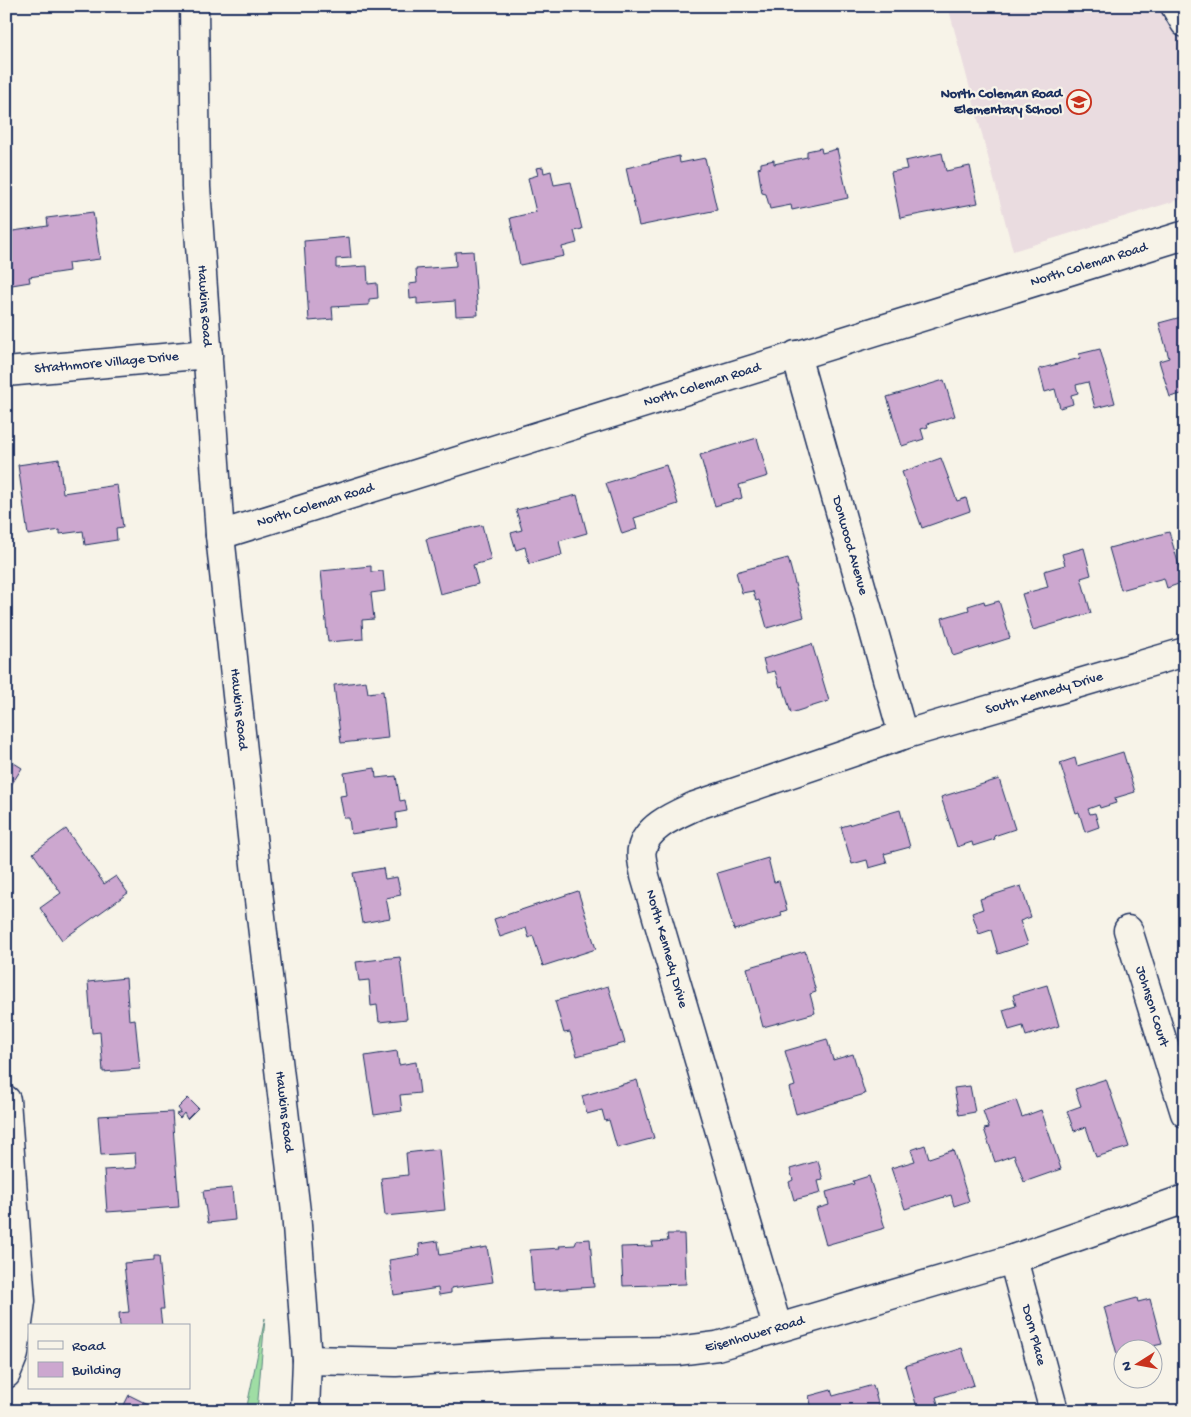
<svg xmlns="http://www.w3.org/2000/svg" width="1191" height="1417" viewBox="0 0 1191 1417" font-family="'Gochi Hand',sans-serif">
<rect width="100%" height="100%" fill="#f7f3e8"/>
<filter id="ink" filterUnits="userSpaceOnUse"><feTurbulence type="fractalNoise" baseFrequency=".02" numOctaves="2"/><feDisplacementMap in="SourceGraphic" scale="10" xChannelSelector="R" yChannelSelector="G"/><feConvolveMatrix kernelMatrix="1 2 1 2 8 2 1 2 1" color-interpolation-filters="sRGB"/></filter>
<g filter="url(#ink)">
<!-- built -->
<path fill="#eadce0" d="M 948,6 L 1185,6 L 1185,198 L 1013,251 Z"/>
<!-- green -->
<path fill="#9fdda4" stroke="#5d8681" d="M 265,1318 L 257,1411 L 246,1411 Z"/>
<!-- building -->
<path fill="#cca7cf" stroke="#1b2f5e" d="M 821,148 L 822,153 L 837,149 L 848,198 L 792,210 L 791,205 L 770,209 L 766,194 L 762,193 L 758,168 L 761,167 L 761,163 L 774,160 L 774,164 L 807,157 L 807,151 Z
M 942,153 L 946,171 L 970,166 L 978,203 L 900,218 L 891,172 L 907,169 L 905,161 Z
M 679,156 L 680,163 L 705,158 L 717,210 L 639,226 L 626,168 Z
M 543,167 L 544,173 L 551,171 L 554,185 L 571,182 L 582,229 L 574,231 L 577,243 L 562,247 L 564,256 L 520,265 L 510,218 L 536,212 L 528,178 L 538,175 L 536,168 Z
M 93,212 L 100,259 L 68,263 L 69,271 L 29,277 L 30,282 L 6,286 L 6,232 L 48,226 L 47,218 Z
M 349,237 L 351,258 L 336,259 L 336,268 L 367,266 L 368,284 L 377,283 L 378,298 L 369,299 L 369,305 L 332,307 L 333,319 L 309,321 L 304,241 Z
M 473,251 L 478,315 L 456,316 L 455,301 L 417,304 L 417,298 L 410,299 L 409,284 L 417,283 L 416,269 L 456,266 L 455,252 Z
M 1185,316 L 1185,393 L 1170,397 L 1159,361 L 1169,358 L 1159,323 Z
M 1100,349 L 1115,403 L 1095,408 L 1088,382 L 1076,385 L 1078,393 L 1071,395 L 1073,404 L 1060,408 L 1055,389 L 1045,392 L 1039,369 L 1080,358 L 1079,354 Z
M 944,380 L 955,416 L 927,424 L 928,427 L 921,429 L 924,439 L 902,446 L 887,397 Z
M 757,438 L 768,476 L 739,485 L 742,498 L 715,506 L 700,455 Z
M 941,458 L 957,501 L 966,498 L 970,511 L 922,528 L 902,472 Z
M 59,459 L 63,493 L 117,485 L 123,527 L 116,528 L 117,540 L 85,545 L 83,531 L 60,534 L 60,530 L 28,535 L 18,465 Z
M 666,465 L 678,504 L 634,518 L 637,529 L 622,534 L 606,483 Z
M 577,495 L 587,533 L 559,541 L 562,555 L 529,564 L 525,547 L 516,550 L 511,533 L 522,530 L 516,510 Z
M 482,525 L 491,560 L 473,565 L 478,584 L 440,594 L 426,539 Z
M 1169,532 L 1184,582 L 1167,588 L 1164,578 L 1121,590 L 1109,548 Z
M 1084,548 L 1091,575 L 1081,578 L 1091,613 L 1033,630 L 1022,594 L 1048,587 L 1044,571 L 1065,565 L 1062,554 Z
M 788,558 L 804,617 L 767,628 L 759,600 L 756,601 L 753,591 L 742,593 L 736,572 Z
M 371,566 L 371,572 L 383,571 L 385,591 L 371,593 L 374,619 L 362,620 L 363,639 L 328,642 L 321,571 Z
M 984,601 L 985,605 L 999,601 L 1010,638 L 953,656 L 942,618 L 969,610 L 968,606 Z
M 812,644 L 829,701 L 791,713 L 783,686 L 780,687 L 775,671 L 767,673 L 763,659 Z
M 366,681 L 368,693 L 383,691 L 388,738 L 341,743 L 334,685 Z
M 1123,752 L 1135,792 L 1115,798 L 1116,803 L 1100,808 L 1099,805 L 1088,809 L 1090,814 L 1095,813 L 1099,827 L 1085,832 L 1079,812 L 1076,813 L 1060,763 L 1075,758 L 1077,766 Z
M 6,758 L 22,768 L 6,793 Z
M 375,768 L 376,778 L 396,776 L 400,801 L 405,800 L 407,811 L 396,813 L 397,827 L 351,834 L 349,818 L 344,818 L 340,796 L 347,795 L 344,773 Z
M 999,779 L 1015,829 L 994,836 L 995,839 L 973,846 L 972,842 L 957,847 L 941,797 Z
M 900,810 L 910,847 L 884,854 L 887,863 L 869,868 L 867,860 L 852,864 L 841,827 Z
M 66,829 L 104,884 L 116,876 L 128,893 L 62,940 L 40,908 L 61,893 L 33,853 Z
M 768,858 L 774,882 L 779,881 L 787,910 L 781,912 L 782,916 L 734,930 L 717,873 Z
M 383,868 L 385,879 L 397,877 L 401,895 L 386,898 L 390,918 L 362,923 L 353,873 Z
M 1021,886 L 1031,917 L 1020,921 L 1028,944 L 998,954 L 991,930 L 979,934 L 972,913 L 983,909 L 980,899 Z
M 578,891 L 596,949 L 543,966 L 533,936 L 529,938 L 526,928 L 500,937 L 494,919 Z
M 805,951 L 816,992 L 810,994 L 815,1013 L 763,1027 L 747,968 Z
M 400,957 L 407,1019 L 379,1022 L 377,1005 L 371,1006 L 369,980 L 359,981 L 356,962 Z
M 126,978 L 129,1020 L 135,1019 L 140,1069 L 103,1072 L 100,1032 L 92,1033 L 88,982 Z
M 1047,985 L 1059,1026 L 1026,1036 L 1023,1026 L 1009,1030 L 1003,1010 L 1016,1006 L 1013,995 Z
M 608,986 L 625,1043 L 577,1056 L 570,1032 L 564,1033 L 555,1001 Z
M 827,1039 L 833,1060 L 853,1054 L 865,1094 L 796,1114 L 789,1088 L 795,1086 L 785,1051 Z
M 397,1051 L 399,1065 L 416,1062 L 420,1093 L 400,1095 L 402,1111 L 374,1115 L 365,1056 Z
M 1106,1079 L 1129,1147 L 1096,1157 L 1086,1127 L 1074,1131 L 1067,1111 L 1081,1106 L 1075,1089 Z
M 637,1080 L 654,1138 L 617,1148 L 609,1120 L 605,1121 L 602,1110 L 587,1114 L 582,1096 Z
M 970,1086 L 975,1112 L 959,1115 L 954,1088 Z
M 188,1098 L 198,1108 L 187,1119 L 184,1113 L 180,1118 L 176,1114 L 181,1112 L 178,1108 Z
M 1016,1100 L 1022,1117 L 1041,1110 L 1061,1169 L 1024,1182 L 1014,1155 L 995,1162 L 984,1129 L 989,1128 L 983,1111 Z
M 172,1112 L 179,1207 L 107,1212 L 104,1170 L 136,1168 L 135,1153 L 101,1155 L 98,1116 Z
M 925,1145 L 929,1158 L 953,1150 L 969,1201 L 954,1206 L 951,1195 L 905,1209 L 891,1168 L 915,1161 L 911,1150 Z
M 439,1149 L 445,1210 L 385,1216 L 381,1178 L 408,1175 L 406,1153 Z
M 818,1161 L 823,1180 L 818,1181 L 821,1193 L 794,1200 L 789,1182 L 793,1180 L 790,1169 Z
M 869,1176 L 885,1228 L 826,1245 L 816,1209 L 829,1205 L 826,1192 L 854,1184 L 853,1181 Z
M 232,1188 L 235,1220 L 208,1223 L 203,1191 Z
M 667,1234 L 684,1234 L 686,1284 L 623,1286 L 621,1247 L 653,1246 L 652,1242 L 668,1241 Z
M 590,1239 L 594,1287 L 533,1291 L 530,1250 L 560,1248 L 559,1246 L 575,1245 L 577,1240 Z
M 438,1241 L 440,1255 L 487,1247 L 493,1282 L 451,1288 L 451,1293 L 439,1295 L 438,1288 L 394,1295 L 389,1260 L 420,1255 L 419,1244 Z
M 154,1256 L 159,1256 L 164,1309 L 160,1309 L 162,1326 L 120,1326 L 119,1313 L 129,1312 L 124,1263 L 154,1260 Z
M 1137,1298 L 1138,1302 L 1150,1299 L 1162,1344 L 1153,1346 L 1159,1366 L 1154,1368 L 1154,1350 L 1124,1350 L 1123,1376 L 1104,1307 Z
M 962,1348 L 974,1385 L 936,1397 L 940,1411 L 918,1411 L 905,1366 Z
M 873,1385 L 880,1411 L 812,1409 L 809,1396 L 831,1390 L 833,1396 Z
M 129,1395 L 161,1411 L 121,1411 Z"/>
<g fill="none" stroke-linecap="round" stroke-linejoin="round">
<defs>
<g id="minor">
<path id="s1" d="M 194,6 L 196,187 L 220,535 L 257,883 L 296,1212 L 307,1360 L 305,1411"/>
<path d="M 1175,6 L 1185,23"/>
<path id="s2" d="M 796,355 L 903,735"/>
<path id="s3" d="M 6,372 L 208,354"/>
<path id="s4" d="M 220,535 L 1185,235"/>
<path id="s5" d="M 1128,930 L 1185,1113"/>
<path d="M 6,1100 L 21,1301 L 14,1354 L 6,1374"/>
<path id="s6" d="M 1013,1259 L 1054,1411"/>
<path id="s7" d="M 777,1326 L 645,876 C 644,868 640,856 642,849 C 647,826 676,815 695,806 L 903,735 L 1185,652"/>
<path id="s8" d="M 307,1360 L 396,1362 L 542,1353 L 677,1351 L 717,1346 L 1013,1259 L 1185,1199"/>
</g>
</defs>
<!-- minor casing -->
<use href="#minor" stroke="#1b2f5e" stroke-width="31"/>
<!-- minor -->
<use href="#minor" stroke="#f7f3e8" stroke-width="28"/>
</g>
</g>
<!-- icons -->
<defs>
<symbol id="school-ring" viewBox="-11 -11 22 22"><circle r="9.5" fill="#f7f3e8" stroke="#c8321e" stroke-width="1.5"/><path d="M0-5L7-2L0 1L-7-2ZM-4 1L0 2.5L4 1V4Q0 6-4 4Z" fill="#c8321e"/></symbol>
</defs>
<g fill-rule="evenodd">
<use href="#school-ring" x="1065" y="88" width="28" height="28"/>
</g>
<g text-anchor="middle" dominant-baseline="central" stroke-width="4.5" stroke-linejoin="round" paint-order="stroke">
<!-- poi labels -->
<g font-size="14" font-weight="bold" fill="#1b2f5e" stroke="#f7f3e8" text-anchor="end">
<text x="1062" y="94">North Coleman Road<tspan x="1062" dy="16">Elementary School</tspan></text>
</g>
<!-- street labels -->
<g font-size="14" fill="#1b2f5e" stroke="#f7f3e8">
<text stroke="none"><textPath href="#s4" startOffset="910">North Coleman Road</textPath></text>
<text stroke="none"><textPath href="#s1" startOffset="300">Hawkins Road</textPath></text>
<text stroke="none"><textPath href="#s3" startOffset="101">Strathmore Village Drive</textPath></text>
<text stroke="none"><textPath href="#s4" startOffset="505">North Coleman Road</textPath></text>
<text stroke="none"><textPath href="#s4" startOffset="100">North Coleman Road</textPath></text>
<text stroke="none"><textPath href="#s2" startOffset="198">Donwood Avenue</textPath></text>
<text stroke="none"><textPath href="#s7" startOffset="934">South Kennedy Drive</textPath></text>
<text stroke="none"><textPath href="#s1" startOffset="705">Hawkins Road</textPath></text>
<text transform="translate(666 949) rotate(74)">North Kennedy Drive</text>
<text stroke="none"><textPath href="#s5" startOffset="80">Johnson Court</textPath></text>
<text stroke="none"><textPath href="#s1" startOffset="1110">Hawkins Road</textPath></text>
<text stroke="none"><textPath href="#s8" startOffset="450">Eisenhower Road</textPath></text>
<text stroke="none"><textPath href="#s6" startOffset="79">Dorn Place</textPath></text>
</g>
</g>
<!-- margin -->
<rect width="1191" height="1417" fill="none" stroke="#f7f3e8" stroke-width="25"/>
<rect x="12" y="12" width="1166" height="1392" fill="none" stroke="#1b2f5e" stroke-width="2" filter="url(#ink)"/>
<!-- legend -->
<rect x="28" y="1324" width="162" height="65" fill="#f7f3e8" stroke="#9fa5b1"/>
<rect x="38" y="1341" width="25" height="8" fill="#f7f3e8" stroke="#9fa5b1"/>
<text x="72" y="1350" font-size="15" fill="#1b2f5e">Road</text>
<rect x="38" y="1362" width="25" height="15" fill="#cca7cf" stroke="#9fa5b1"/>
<text x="72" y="1374" font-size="15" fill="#1b2f5e">Building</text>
<!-- north arrow -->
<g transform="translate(1138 1364) rotate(259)"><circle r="24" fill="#f7f3e8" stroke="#9fa5b1"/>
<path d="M0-4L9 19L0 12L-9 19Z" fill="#c8321e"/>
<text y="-8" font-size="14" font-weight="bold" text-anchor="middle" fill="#1b2f5e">N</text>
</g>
</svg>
